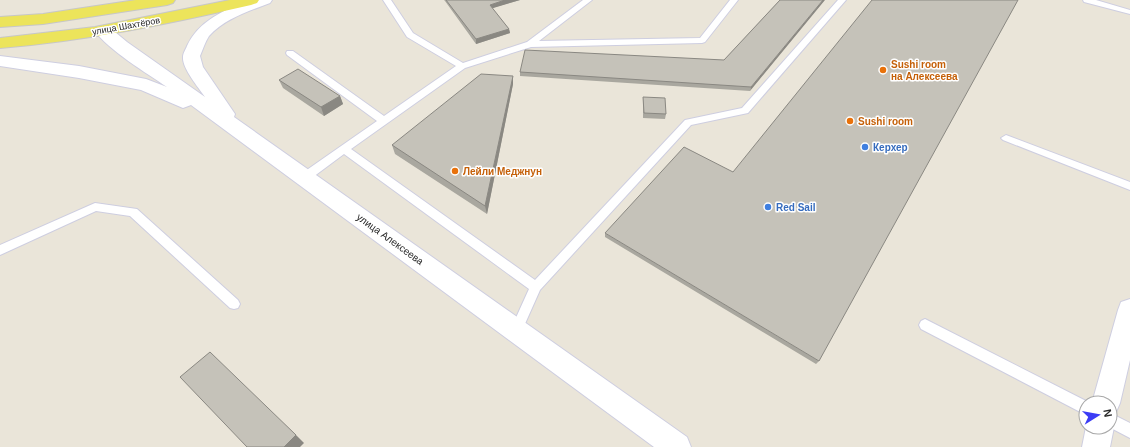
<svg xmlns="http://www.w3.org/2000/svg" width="1130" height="447" viewBox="0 0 1130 447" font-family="Arial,sans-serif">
<rect width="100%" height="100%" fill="#eae5d9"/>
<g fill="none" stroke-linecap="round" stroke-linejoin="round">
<defs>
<path id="service" d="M 383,0 L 391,0 L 413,33 L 463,63 L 527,42 L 583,0 L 592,0 L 539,41 L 700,38 L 730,0 L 738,0 L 705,42 L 702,43 L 531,47 L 465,68 L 351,149 L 535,280 L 685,120 L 742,108 L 838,0 L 846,0 L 748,113 L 691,125 L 540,290 L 520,335 L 516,337 L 512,335 L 510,331 L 529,289 L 344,154 L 309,180 L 301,180 L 300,177 L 301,174 L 377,121 L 287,55 L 286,53 L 287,51 L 293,51 L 384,116 L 456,66 L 407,37 Z
M 1083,0 L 1096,0 L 1130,10 L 1130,14 L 1084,2 Z
M 1006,135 L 1130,182 L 1130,190 L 1003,140 L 1001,138 Z
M 95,203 L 137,209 L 238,300 L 240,304 L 238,308 L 234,309 L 230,308 L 130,216 L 96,211 L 0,255 L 0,245 Z
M 925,319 L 1090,403 L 1086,403 L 1086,415 L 921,329 L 919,325 L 921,321 Z
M 1110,413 L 1130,423 L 1130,438 L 1109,427 Z"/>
<path id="tertiary" d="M 250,0 L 272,0 L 270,3 C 249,11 224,19 209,36 C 205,42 203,49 200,56 L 203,67 L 235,114 L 234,117 L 687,437 L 691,447 L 654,447 L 191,105 L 183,108 L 141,90 L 79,78 L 0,66 L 0,56 L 79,66 L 146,79 L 167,87 C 148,74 107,49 95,31 L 97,27 L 103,26 L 109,27 L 127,42 L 205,97 C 198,87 182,68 183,57 C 183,53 186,49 187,46 C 199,20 225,10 250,0 Z
M 1130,299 L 1130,360 L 1120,403 L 1116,412 L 1110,414 L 1110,403 L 1092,403 L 1118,310 L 1121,302 Z
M 1110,418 L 1114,427 L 1110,447 L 1082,447 L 1086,427 L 1110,427 Z"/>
<path id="primary" d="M 136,0 L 175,0 L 173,3 L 167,5 L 43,24 L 0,27 L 0,17 L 43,14 Z
M 230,0 L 259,0 L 257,3 L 251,5 C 168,24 85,41 0,48 L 0,38 L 95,27 Z"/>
</defs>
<!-- service casing -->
<use href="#service" stroke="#cecee0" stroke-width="2"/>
<!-- tertiary casing -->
<use href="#tertiary" stroke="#cecee0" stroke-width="2"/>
<!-- primary casing -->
<use href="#primary" stroke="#c7c7c7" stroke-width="2"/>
<!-- service -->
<use href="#service" fill="#fff" fill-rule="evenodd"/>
<!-- tertiary -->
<use href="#tertiary" fill="#fff" fill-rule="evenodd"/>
<!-- primary -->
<use href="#primary" fill="#ece45b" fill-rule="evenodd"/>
</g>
<!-- wall -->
<path fill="#a9a79f" d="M 444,0 L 520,0 L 492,8 L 509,29 L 510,33 L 476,44 L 445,1 Z
M 780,0 L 750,91 L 520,76 L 520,72 L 724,60 Z
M 513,76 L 513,84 L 487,214 L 395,154 L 392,145 Z
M 279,80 L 340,96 L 343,104 L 324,116 L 283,88 Z
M 643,97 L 666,114 L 665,119 L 643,118 Z
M 605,233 L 819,361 L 816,364 L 605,237 Z"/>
<!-- shaded-wall -->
<path fill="#8a8882" d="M 505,0 L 520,0 L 490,9 L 490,5 Z
M 823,0 L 825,0 L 750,91 L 751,87 Z
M 509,29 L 510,33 L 476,44 L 476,39 Z
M 513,76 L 513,84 L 487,214 L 485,206 Z
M 340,96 L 343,104 L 324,116 L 321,107 Z
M 296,435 L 304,443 L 300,447 L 284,447 Z"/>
<!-- building -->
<path fill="#c5c2b9" stroke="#8a8882" d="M 446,0 L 505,0 L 490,5 L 509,29 L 476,39 Z
M 780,0 L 823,0 L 751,87 L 520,72 L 525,50 L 724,60 Z
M 872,0 L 1018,0 L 819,361 L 605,233 L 684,147 L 733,172 Z
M 298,69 L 340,96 L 321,107 L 279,80 Z
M 481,74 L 513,76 L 485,206 L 392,145 Z
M 643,97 L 665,98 L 666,114 L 644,113 Z
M 210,352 L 296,435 L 284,447 L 247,447 L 180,377 Z"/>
<!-- markers -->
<g fill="#e8710a" stroke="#fff" stroke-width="1.5">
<circle cx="883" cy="70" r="4"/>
<circle cx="850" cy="121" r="4"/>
<circle cx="455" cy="171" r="4"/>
</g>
<g fill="#3f7fe0" stroke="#fff" stroke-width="1.5">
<circle cx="865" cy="147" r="4"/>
<circle cx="768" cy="207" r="4"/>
</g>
<g text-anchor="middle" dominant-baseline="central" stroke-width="3" stroke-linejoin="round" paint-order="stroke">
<!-- far-street labels -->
<g font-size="9" fill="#272727" stroke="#fff">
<text transform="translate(126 26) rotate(-10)">улица Шахтёров</text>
</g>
<!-- food labels -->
<g font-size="10" font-weight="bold" fill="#c56008" stroke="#fff" text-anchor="start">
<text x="891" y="64">Sushi room<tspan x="891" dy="12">на Алексеева</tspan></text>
<text x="858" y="121">Sushi room</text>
<text x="463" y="171">Лейли Меджнун</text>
</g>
<!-- shop labels -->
<g font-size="10" font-weight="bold" fill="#366cbe" stroke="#fff" text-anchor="start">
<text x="873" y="147">Керхер</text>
<text x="776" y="207">Red Sail</text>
</g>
<!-- street labels -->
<g font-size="10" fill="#272727" stroke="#fff">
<text transform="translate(390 239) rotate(36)">улица Алексеева</text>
</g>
</g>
<!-- north arrow -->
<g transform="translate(1098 415) rotate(79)"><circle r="19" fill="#ffffff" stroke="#a9a9a9"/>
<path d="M0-3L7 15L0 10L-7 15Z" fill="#3b3cf5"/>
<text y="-6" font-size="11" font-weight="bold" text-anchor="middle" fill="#272727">N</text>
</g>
</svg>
